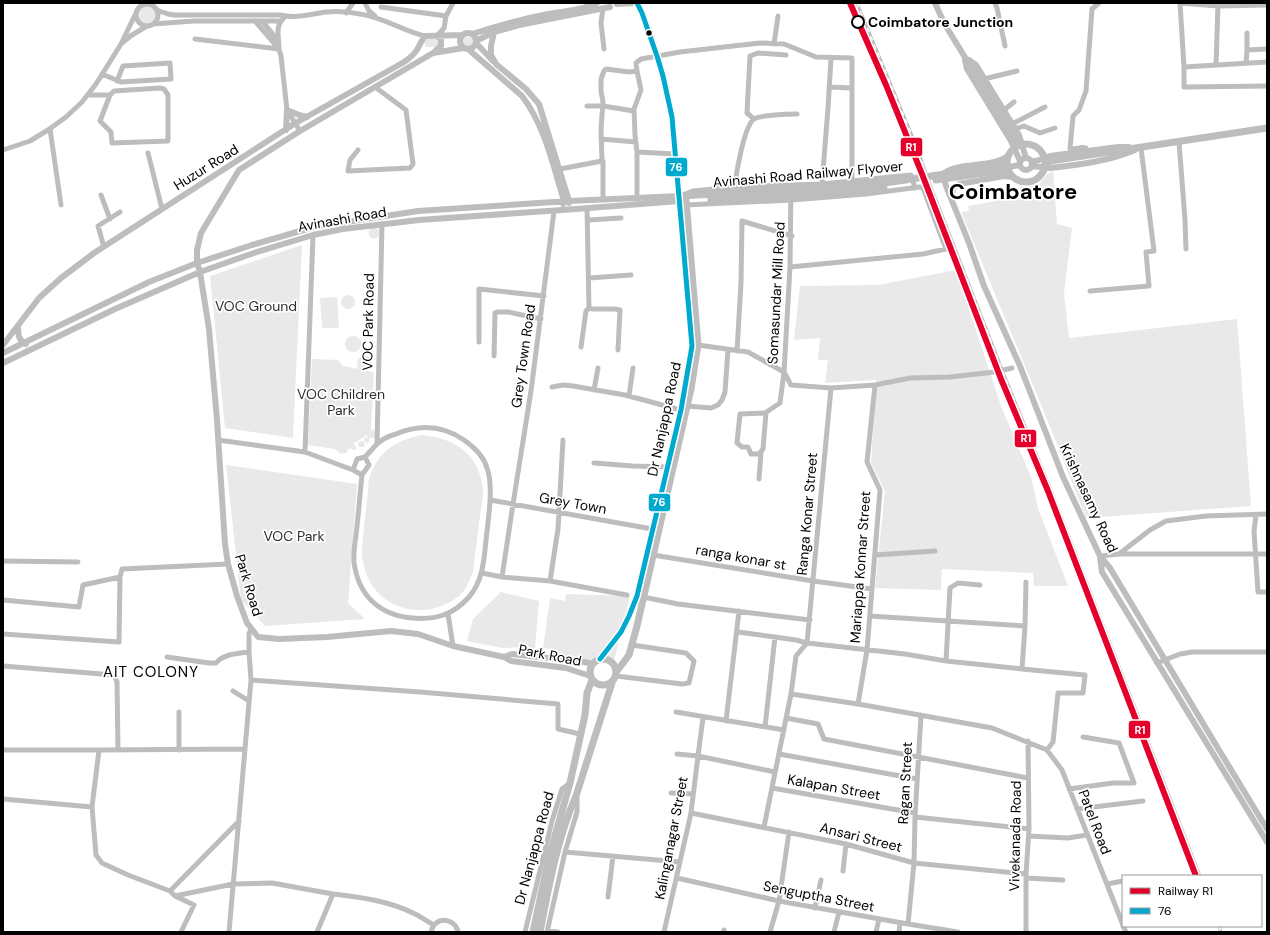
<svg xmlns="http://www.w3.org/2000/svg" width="1270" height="935" viewBox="0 0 1270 935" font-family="'DM Sans',sans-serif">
<rect width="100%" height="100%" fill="#fff"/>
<!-- green -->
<path fill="#e9e9e9" d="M138 15a9 9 0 1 1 18 0a9 9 0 1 1-18 0Z
M462.5 42a5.5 5.5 0 1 1 11 0a5.5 5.5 0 1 1-11 0Z
M 427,39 L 437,39 L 439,43 L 437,47 L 426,47 L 424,43 Z
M 1053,170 L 1057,224 L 1072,228 L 1064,293 L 1069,338 L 1237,319 L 1251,506 L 1086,518 L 1049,424 L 961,212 L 969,211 L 968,206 L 1024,196 L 1022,189 L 1039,184 L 1047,174 L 1050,173 Z
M368.5 233a5.5 5.5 0 1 1 11 0a5.5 5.5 0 1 1-11 0Z
M 302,245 L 293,438 L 225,428 L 210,276 Z
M 956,270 L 1001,406 L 1031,477 L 1038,508 L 1068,586 L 1034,586 L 1033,573 L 942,569 L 941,590 L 875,588 L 885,491 L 871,463 L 876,380 L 825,383 L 828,360 L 818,360 L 820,338 L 794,340 L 800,286 L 878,285 Z
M341 302a7 7 0 1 1 14 0a7 7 0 1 1-14 0Z
M 337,297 L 339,328 L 322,328 L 320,298 Z
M345 344a8 8 0 1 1 16 0a8 8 0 1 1-16 0Z
M 364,355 C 370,356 373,360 372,366 L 367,371 L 374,372 L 371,429 L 375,431 L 375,437 L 373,438 L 369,438 L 370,440 L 368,443 L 364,442 L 365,445 L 364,447 L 359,447 L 358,445 L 358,442 L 362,441 L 364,442 L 364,438 L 368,437 L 367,435 L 353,444 L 356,446 L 356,450 L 353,450 L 350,448 L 346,453 L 341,454 L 335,449 L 308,445 L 312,359 L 338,360 L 343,366 L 359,369 C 356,364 356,358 364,355 Z
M 421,435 C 455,438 480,454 483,491 C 484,498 481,507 480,515 C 478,534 475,553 473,572 C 469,581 466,590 459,596 C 426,623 374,610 364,566 C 360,553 363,540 364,527 C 366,510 368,494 369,478 C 379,451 394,441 421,435 Z
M 226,465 L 357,484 L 348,603 L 365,619 L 265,626 L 241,600 Z
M 501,592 L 539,601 L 535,649 L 524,647 L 502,648 L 467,641 L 473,619 Z
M 566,594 L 630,596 L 614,661 L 603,662 L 555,657 L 556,650 L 543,648 L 550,598 L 565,601 Z"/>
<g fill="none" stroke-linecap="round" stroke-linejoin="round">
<!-- minor -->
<path stroke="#bdbdbd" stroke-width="5" d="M 365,3 L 369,11 L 375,16
M 995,3 L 997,8 L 1005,46
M 1180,3 L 1184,67 L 1184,87 L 1267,86
M 1180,3 L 1218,6 L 1267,5
M136 15a11 11 0 1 1 22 0a11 11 0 1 1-22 0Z
M 381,7 L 446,16
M 155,8 L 159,11 L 168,14 L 174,15 L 280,15 C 295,19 311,14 326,12 C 337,11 350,12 360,14 C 383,17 403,31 425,36
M 603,8 L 601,23 L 604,49
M 346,13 L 353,3
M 255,21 L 279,49 L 281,56 L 287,110 L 300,131
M 262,21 L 272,33 L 278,44
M 153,24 L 194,21 L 281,21
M 437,36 L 444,28 L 446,16 L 453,3
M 195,39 L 279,49
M 122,43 L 132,35 L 147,26
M 774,44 L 778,16
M 279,49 C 279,39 275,26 283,19
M 1247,50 L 1247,33
M 1246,63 L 1247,50 L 1267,49
M 1216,65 L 1218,4
M 1184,67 L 1267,62
M 637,71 L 641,90 L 634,109 L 635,135 L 637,152 L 637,199
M 102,74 L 121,82 L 171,79 L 170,63 L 123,66 L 117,81
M 984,79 L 1017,71
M 829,87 L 852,88
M 88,95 L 110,95 L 114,91 L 160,88 L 164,89 L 168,95 L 168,141 L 112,143 L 111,132 L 100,121 L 110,95
M 587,106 L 603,106 L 634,111
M 1004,110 L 1014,102
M 754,119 L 747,113 L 750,56 L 758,53 L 786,55
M 1012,124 L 1045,107
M 50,129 L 61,205
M 1015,129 L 1024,126 L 1040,133 L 1055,128
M 601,139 L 636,142
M 1179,142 L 1185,220 L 1186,249
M 3,150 L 30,141 L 48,130 L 66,117 L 82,102 L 96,84 L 121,44 L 136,13
M 358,150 L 350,160 L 348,171 L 410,168 L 413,164 L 406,110 L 375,87
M 1087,151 L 1086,148 C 1081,146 1076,150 1070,149 L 1073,116 L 1079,110 L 1086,91 L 1092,9 L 1099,3
M 637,152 L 675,154
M 148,153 L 162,209
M 560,169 L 602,161 L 601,129 L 603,102 L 601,91 L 601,79 L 604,71 L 606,69 L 629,72 L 637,71 L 636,63 L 641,59 L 680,52 L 760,43 L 784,44 L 816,57 L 852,58 L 852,181
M 822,184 L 828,108 L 831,58
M 735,187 C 736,174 744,126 754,119 C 760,115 788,114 797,114
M 685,194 L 693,191 L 735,187 L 822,184 L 911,175 L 915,188
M 101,195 L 110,219
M 603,200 L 603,161
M 685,205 L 792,200 L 866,194 L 920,187 L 923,188 L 946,249 L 923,254 L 790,267
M 587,208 L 589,308 L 592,309 L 615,309 L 620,310 L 618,350
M 588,220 L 621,218
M 104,247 L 98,226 L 120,212
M 589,278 L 631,275
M 1090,291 L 1149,286 L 1146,252 L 1154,251 L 1141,148
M 479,342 L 479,289 L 544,296
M 698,345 L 748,352 L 784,372
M 581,347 L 586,311 L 589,308
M 737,351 L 741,283 L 742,221 L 792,236
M 494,356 L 495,313 L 497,312 L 508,312 L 541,319
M 784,372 L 791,385 L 831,388 L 875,385 L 910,378 L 950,377 L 995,372 L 1012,368
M 552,387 L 563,385 L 573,386 L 625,395 L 681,410
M 594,390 L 598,368
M 629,396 L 633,368
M 687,406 L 711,408 L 718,405 L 722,400 L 725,392 L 728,350
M 766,413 L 763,449 L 759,454 L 751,454 L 748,447 L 742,447 L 737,443 L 740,414 L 765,413 L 780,403 L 784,372 L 790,267 L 791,185
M 218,440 L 305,452 L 353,470 L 362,475
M 377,444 L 382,224
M 305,452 L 313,235
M 594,463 L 633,466 L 667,467
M 353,470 L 357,459 L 365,457
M 362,475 C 360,492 359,509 357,526 C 356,537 353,551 354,562 C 358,595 379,615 412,618 C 436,620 453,615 469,597 C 483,581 484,560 486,540 C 488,520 494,487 487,468 C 484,457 474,447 464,440 C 442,425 420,424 396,434 C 389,436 382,439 377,444 C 373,448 369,453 365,457
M 362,475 L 369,465 L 365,457
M 759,479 L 761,452
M 490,500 L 652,529
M 1256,515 L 1254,531 L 1258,592 L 1267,592
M 1119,554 L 1150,530 L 1166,521 L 1206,516 L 1267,514
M 653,555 L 813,581 L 872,589
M 875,555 L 935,551
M 1100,556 L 1119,554 L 1267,554
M 3,561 L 78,562
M 482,573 L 502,577 L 550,581 L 627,595
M 502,577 L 513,504 L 531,391 L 554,211
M 550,581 L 558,529 L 563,440
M 643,597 L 678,604 L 810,620
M 3,600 L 79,607 L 83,585 L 120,577
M 448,614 L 453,646
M 870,616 L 1025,626
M 738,632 L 796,640 L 807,643 L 905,654 L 946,661 L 1022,669 L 1085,675 L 1083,693 L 1058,693 L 1053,742 L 1047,750
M 3,634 L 119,642 L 120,577 L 122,569 L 228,564
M 807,643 L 831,388
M 249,652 L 251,680 L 420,692 L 558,704 L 558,729 L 580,734
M 167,657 L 209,663 L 216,663 C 223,654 239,653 249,652 L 249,634 L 251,629
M 946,661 L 950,588 L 958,583 L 980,585
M 1157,663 L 1180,654 L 1192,652 L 1267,652
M 3,666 L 114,675 L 117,682 L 118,750
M 1022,669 L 1025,626 L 1026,582
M 616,676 L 682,684 L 689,683 L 694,661 L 686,653 L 632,645
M 233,691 L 249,701
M 791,694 L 858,704 L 992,728 L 1047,750 L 1062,770 L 1123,925
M 858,704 L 867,650 L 880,490 L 867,462 L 875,385
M 179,712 L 179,750
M 676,712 L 784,730
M 786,718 L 818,724 L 824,739 L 1028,778
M 726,721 L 739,611
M 765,727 L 775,637
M 245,749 L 99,750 L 92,807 L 96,855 L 102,863 L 128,875 L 170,891 L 175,896 L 233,884 L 272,883 L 333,894
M 3,750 L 99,750
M 677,754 L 698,756 L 703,718
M 779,754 L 917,779
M 772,788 L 915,813
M 1069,789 L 1113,783 L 1134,783 L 1119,743 L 1083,737
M 671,793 L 693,794
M 3,799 L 92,807
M 1077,809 L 1143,801
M 691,813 L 846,844 L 914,863 L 1026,874
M 915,817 L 1029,829
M 764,827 L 791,694 L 796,656 L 807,643
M 1029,836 L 1068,838 L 1087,835
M 565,852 L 680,862
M 843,871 L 846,844
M 677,878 L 779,901 L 908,924 L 958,932
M 1026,878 L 1063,880
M 1107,884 L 1123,881
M 170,891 L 239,821
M 175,896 L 194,905 L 181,932
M 608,897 L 613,856
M 815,908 L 821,880
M 908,924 L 914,863 L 915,817 L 921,715
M 1123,926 L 1126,932
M 547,931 L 558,932
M 229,932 L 251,680
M 317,932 L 333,894 C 360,897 390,901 415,914 C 421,917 427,921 434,925
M 431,932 C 434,916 455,917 458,932
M 525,932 L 552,821 L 562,789 L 570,783
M 547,932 L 565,852 L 577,812 L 577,797
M 664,932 L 691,813 L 698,756 L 775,772
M 723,932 L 724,930
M 770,932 L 779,901 L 789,832
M 834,932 L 839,912
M 876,932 L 879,919
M 899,932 L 900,923
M 1026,932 L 1026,874 L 1029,829 L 1028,741"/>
<!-- major -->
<path stroke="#bdbdbd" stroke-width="6" d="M 935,3 L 944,23 L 1019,146
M 617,4 L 633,3
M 494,32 L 491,46 L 491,55 L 496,64 L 526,89 L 539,104 L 569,201 L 569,203
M460 41a8 8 0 1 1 16 0a8 8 0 1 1-16 0Z
M 472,34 C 497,26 522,19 548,14 C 564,11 582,11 597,3
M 476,41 L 494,32 L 519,25 L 610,7
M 476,43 L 493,61
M 463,48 L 433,53 L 300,131 L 239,170 L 201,233 L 197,250 L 197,263 L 200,272 L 209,329 L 217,420 L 225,544 L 228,564 L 237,596 L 247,623 L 258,637 L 279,639 L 327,637 L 391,631 L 418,634 L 453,646 L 504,657 L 511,661 L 566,668 L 590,676
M 468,49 L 522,96 C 545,126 553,165 564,201 L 563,204
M 433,53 L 441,46 L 441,39 L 437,36
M 965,60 L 967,69 L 1011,141 L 1020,161
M 969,60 L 976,65 L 1019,135 L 1026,158
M 286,130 L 287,110 L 299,115 L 307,117
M 1009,155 C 992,169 958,161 943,174 L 946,186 L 969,243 L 984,286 L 1020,366 L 1063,477 L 1100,556 L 1110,568 L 1219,750 L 1267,829
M1020 164a6 6 0 1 1 12 0a6 6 0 1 1-12 0Z
M 1031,161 L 1036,161 L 1050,156 L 1118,147 L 1129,147
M 1009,167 L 1019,165
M 1032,167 C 1038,165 1043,168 1050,168 C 1077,165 1110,161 1135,150
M 952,197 L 953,188 L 959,184 L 1004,176 L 1012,177
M 18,326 C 18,334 18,340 26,344
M 3,345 L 39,298 L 61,278 L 94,253 L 294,124 L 404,62 C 410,58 415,54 418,48 C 420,44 422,40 425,36 L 463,35
M 3,353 L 149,282 L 197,263 L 252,245 L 314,227 L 418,211 L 569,201 L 680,196 C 677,170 676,143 672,117 C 667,82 653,35 637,3
M 3,363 L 115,309 L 200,272 L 254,253 L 313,235 L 343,229 L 419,220 L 576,209 L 680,201
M 1100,557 L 1102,572 L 1267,842
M 504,657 L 512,654 L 584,662 L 593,664"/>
<!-- highway -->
<path stroke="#bdbdbd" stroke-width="7" d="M1007 163a19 19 0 1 1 38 0a19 19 0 1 1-38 0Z
M 1046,164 L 1050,161 L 1267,128
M 936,180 L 998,171 L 1009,171
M 711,200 L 825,193 L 884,187
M590 672a13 13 0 1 1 26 0a13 13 0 1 1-26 0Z
M 600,659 L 621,632 L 629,616 L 637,596 L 681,410 L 692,346 L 680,196 L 856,186 L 892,182 L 990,167 L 1004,165 L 1007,161
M 617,671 L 629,655 L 637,626 L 691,389 L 698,345 L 686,200
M 533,932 L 549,857 L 570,783 L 585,715 L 587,693 L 592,680
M 540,932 C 549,886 557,839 576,796 L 612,683"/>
<defs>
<path id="rail" d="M 850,3 L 870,50
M 857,3 L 918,150 L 926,174 L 1005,377 L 1051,490 L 1200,876
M 1219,926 L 1221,932"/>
</defs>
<!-- rail casing -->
<use href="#rail" stroke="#bdbdbd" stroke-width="3"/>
<!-- rail -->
<use href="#rail" stroke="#fff" stroke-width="1.5" stroke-dasharray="4.5" stroke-linecap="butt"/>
<defs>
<path id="bus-1" d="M 600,659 L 621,632 L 629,616 L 637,596 L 681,410 L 692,346 L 672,117 L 663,76 L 657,56 L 642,13 L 637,3"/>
</defs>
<!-- bus-1 casing -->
<use href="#bus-1" stroke="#fff" stroke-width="8"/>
<!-- bus-1 -->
<use href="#bus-1" stroke="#00a9ce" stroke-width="5"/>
<defs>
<path id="rail-1" d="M 850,3 L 886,85 L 922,174 L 1001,379 L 1048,491 L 1196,876"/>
</defs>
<!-- rail-1 casing -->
<use href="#rail-1" stroke="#fff" stroke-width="9"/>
<!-- rail-1 -->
<use href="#rail-1" stroke="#e4002b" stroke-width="6"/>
</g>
<!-- markers -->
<circle fill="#fff" stroke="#000" stroke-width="2" cx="858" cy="22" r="6"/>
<circle fill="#000" stroke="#fff" stroke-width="1.5" cx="649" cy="33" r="3.5"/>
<g text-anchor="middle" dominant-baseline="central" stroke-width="3.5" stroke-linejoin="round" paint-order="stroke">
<!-- stop labels -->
<g font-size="14" font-weight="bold" fill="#000" stroke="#fff" text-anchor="start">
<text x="868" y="22">Coimbatore Junction</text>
</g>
<!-- street labels -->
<g font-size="14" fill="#000" stroke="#fff">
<text transform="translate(206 167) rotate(-32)">Huzur Road</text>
<text transform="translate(808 174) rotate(-5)">Avinashi Road Railway Flyover</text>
<text transform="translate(342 219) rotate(-10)">Avinashi Road</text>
<text transform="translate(776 293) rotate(-87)">Somasundar Mill Road</text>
<text transform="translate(368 322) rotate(-89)">VOC Park Road</text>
<text transform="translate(523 356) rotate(-82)">Grey Town Road</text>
<text transform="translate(664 419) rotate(-78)">Dr Nanjappa Road</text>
<text transform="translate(1089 498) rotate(65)">Krishnasamy Road</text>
<text transform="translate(573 503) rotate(10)">Grey Town</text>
<text transform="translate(807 514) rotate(-85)">Ranga Konar Street</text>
<text transform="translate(741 557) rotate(10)">ranga konar st</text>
<text transform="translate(860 567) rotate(-86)">Mariappa Konnar Street</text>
<text transform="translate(249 585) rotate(73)">Park Road</text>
<text transform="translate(550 655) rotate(11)">Park Road</text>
<text transform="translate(905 783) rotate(-87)">Ragan Street</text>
<text transform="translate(834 787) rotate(10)">Kalapan Street</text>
<text transform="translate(1095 822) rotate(69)">Patel Road</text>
<text transform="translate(1015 836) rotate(-89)">Vivekanada Road</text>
<text transform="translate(861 837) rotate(14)">Ansari Street</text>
<text transform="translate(671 838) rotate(-79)">Kalinganagar Street</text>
<text transform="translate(534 848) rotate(-75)">Dr Nanjappa Road</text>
<text transform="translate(819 896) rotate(11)">Senguptha Street</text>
</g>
<!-- park labels -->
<g font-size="14" fill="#2e2e2e" stroke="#fff">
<text x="256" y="306">VOC Ground</text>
<text x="341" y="394">VOC Children<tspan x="341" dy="16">Park</tspan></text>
<text x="294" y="536">VOC Park</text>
</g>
<!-- neighbourhood labels -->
<g font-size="15" letter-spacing="1" fill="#000" stroke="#fff">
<text x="151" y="672">AIT COLONY</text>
</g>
<!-- town labels -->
<g font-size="22" font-weight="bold" fill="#000" stroke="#fff">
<text x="1013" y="191">Coimbatore</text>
</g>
</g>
<g stroke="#fff" stroke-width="1.5">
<rect x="900" y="137" width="23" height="20" rx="4" fill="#e4002b"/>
<rect x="665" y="157" width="23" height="20" rx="4" fill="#00a9ce"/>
<rect x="1014" y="429" width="23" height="19" rx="4" fill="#e4002b"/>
<rect x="648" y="493" width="23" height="19" rx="4" fill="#00a9ce"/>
<rect x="1128" y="720" width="23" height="19" rx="4" fill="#e4002b"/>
</g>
<g font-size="11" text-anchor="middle" font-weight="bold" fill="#fff">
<text x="911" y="151">R1</text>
<text x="676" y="171">76</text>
<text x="1026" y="442">R1</text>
<text x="659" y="506">76</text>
<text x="1140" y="734">R1</text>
</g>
<!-- border -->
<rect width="1270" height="935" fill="none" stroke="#000000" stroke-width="8"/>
<!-- legend -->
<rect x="1122" y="875" width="140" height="52" fill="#ffffff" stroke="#999999"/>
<rect x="1130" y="888" width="20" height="6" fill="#e4002b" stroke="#999999"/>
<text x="1158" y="895" font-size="12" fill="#000000">Railway R1</text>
<rect x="1130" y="908" width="20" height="6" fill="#00a9ce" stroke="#999999"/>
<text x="1158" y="915" font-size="12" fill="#000000">76</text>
</svg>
